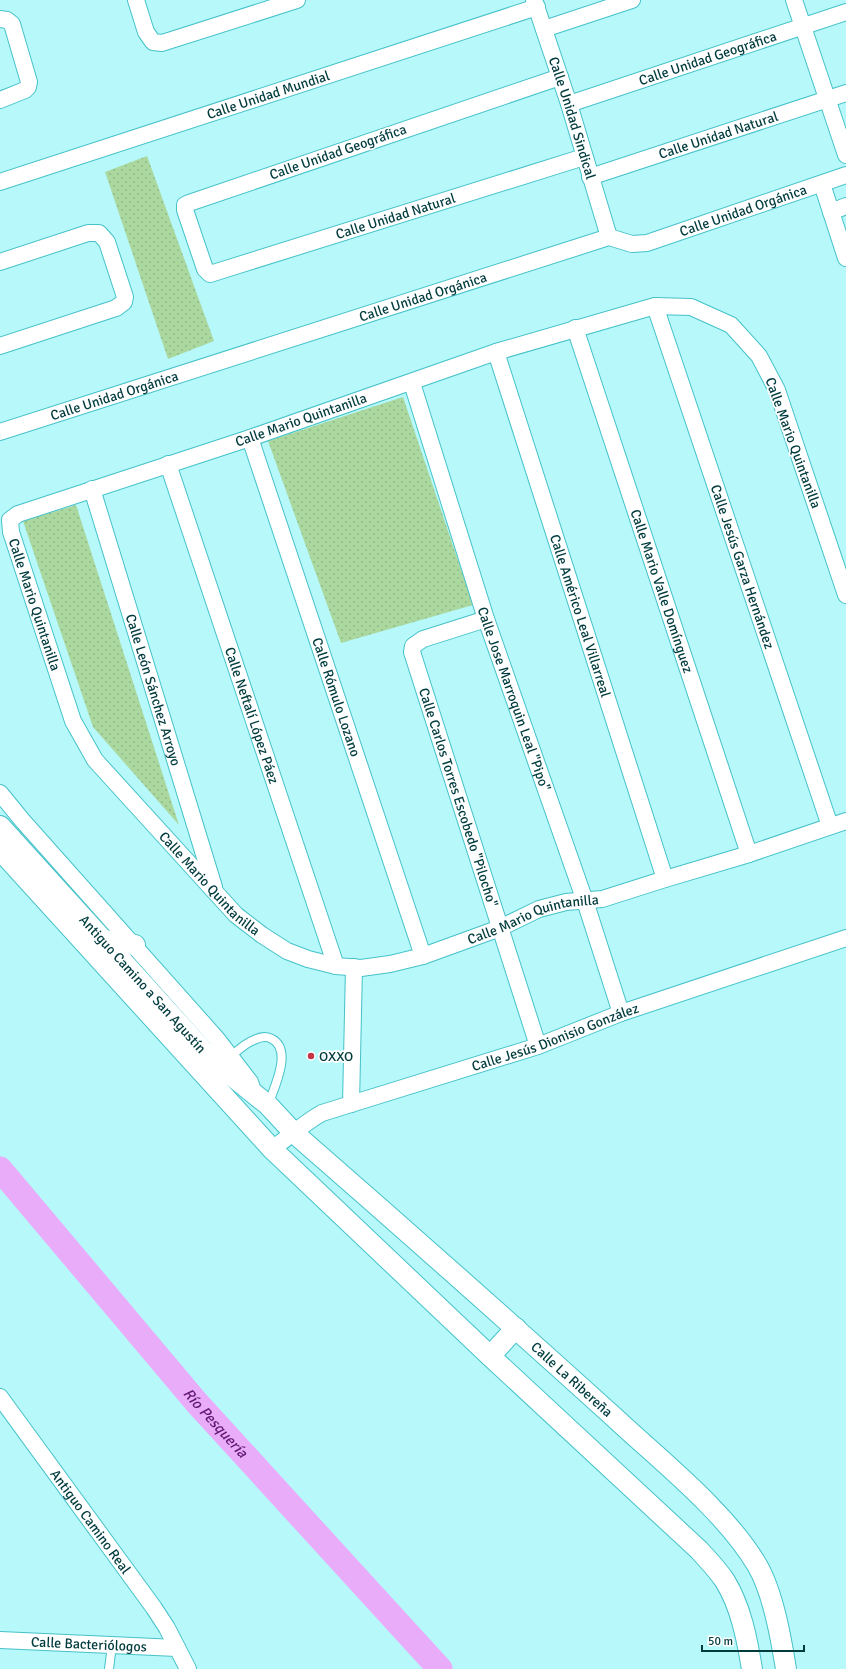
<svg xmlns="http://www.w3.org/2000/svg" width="846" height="1669" viewBox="0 0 846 1669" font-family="Signika,sans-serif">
<defs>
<pattern id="park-dots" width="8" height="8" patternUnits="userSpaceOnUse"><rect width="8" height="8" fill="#aad89e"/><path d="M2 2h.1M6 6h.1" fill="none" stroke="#90ba89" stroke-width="1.8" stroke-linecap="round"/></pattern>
</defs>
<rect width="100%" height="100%" fill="#b7f8fb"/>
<!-- park -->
<path fill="url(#park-dots)" d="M 147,156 L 214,341 L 168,359 L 105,172 Z
M 403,397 L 473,605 L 341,643 L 268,441 Z
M 76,505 L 179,825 L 93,727 L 23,521 Z"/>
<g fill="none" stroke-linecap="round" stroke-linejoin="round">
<!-- river -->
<path stroke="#e9acf9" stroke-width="25" id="s1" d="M 0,1169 L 197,1403 L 440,1669"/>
<defs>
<path id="service" d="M 229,1058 C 236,1052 245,1043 254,1040 C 260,1037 267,1036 272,1039 C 293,1050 274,1088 268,1105
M 109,1669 L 112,1645"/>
<g id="minor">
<path d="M 136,0 L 146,32 L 153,42 L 162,43 L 297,0"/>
<path id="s2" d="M 534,0 L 569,104 L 609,237"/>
<path d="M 794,0 L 846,155"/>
<path d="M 0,19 L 7,20 L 12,24 L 29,82 L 28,87 L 25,90 L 0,100"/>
<path d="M 544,29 L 632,0"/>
<path id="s3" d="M 560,77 L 189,203 L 185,205 L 185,210 L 205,269 L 210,274 L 584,157"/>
<path id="s4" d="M 569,104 L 846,12"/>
<path id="s5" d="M 590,177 L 846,93"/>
<path id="s6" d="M 0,182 L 537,7"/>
<path d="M 822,184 L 846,258"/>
<path d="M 831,212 L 846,206"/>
<path d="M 0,262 L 88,233 L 99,233 L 107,242 L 125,297 L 124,302 L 116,308 L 0,346"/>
<path id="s7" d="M 655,306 L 830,826"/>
<path id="s8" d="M 575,328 L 749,854"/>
<path id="s9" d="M 496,352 L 665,879"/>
<path id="s10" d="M 412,383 L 486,619 L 585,901 L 621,1013"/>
<path id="s11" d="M 0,432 L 609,237 L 632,244 L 647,243 L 846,175"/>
<path id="s12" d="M 250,438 L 423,956"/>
<path id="s13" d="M 168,464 L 336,966"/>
<path id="s14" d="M 92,489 L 214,887"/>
<path id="s15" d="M 846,595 L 777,390 L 759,356 L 731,325 L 691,307 L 655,306 L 496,352 L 250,438 L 18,514 L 10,520 L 11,532 L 73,721 L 95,760 L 236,915 L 262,935 L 287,951 L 308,959 L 336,966 L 361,968 L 390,964 L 423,956 L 500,928 L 539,909 L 566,902 L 602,899 L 665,879 L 749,854 L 846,821"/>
<path id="s16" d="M 486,619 L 423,639 L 413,646 L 412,652 L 538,1046"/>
<path d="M 0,793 L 22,820 L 217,1039 L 250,1082 L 253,1091"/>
<path d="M 351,1104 L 354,967"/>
<path id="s17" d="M 272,1149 C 289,1137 304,1123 322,1113 L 538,1046 L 621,1013 L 846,938"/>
<path id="s18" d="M 0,1397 L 154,1608 L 167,1628 L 188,1669"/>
<path id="s19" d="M 0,1640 L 177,1648"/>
</g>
<g id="tertiary">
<path id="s20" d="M 0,826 L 202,1049 L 227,1072 L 268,1105 L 294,1133 C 402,1227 509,1322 615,1418 C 661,1461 725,1511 757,1565 C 773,1592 781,1638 786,1669"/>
<path d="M 0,850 L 272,1149 L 490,1356 L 699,1550 C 708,1560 718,1570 725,1581 C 741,1607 747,1639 752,1669"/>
<path d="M 103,940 L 135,945"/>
<path d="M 490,1356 L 516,1328"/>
</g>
</defs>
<!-- service casing -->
<use href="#service" stroke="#45c2c8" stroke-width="10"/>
<!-- minor casing -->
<use href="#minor" stroke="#45c2c8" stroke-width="18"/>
<!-- tertiary casing -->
<use href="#tertiary" stroke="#45c2c8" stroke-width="22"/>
<!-- service -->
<use href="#service" stroke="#fff" stroke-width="8"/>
<!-- minor -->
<use href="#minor" stroke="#fff" stroke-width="16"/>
<!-- tertiary -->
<use href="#tertiary" stroke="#fff" stroke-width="20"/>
</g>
<!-- markers -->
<circle fill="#c53545" stroke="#fff" stroke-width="1.5" cx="311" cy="1056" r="4"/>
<g text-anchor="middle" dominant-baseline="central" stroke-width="3.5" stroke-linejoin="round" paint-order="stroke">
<!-- street labels -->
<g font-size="14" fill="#003b3e" stroke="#fff">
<text stroke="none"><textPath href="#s4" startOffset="146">Calle Unidad Geográfica</textPath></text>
<text stroke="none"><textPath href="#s6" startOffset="282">Calle Unidad Mundial</textPath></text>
<text stroke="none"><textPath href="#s2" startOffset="124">Calle Unidad Sindical</textPath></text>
<text stroke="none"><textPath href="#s5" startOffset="135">Calle Unidad Natural</textPath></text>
<text transform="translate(338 152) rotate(-19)">Calle Unidad Geográfica</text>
<text stroke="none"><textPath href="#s11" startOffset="780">Calle Unidad Orgánica</textPath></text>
<text stroke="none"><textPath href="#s3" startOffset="665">Calle Unidad Natural</textPath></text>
<text stroke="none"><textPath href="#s11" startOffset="444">Calle Unidad Orgánica</textPath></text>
<text stroke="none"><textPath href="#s11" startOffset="120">Calle Unidad Orgánica</textPath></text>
<text transform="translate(301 420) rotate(-19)">Calle Mario Quintanilla</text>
<text transform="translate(793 443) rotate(70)">Calle Mario Quintanilla</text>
<text stroke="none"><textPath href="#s7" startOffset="275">Calle Jesús Garza Hernández</textPath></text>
<text stroke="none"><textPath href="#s8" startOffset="277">Calle Mario Valle Domínguez</textPath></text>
<text stroke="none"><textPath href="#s15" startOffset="1145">Calle Mario Quintanilla</textPath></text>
<text stroke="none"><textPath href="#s9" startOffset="277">Calle Américo Leal Villarreal</textPath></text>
<text stroke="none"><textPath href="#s14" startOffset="210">Calle León Sánchez Arroyo</textPath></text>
<text stroke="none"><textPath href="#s12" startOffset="273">Calle Rómulo Lozano</textPath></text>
<text stroke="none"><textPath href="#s10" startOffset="332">Calle Jose Marroquin Leal "Pipo"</textPath></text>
<text stroke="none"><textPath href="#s13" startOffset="265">Calle Neftalí López Páez</textPath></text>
<text stroke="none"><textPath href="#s16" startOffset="237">Calle Carlos Torres Escobedo "Pilocho"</textPath></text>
<text stroke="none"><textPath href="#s15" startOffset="1481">Calle Mario Quintanilla</textPath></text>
<text stroke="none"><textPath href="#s15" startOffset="1841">Calle Mario Quintanilla</textPath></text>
<text stroke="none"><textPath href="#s20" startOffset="213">Antiguo Camino a San Agustín</textPath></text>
<text stroke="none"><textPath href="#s17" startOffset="307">Calle Jesús Dionisio González</textPath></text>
<text stroke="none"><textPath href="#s20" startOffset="797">Calle La Ribereña</textPath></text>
<text stroke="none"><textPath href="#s18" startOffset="154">Antiguo Camino Real</textPath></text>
<text stroke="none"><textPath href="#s19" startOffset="89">Calle Bacteriólogos</textPath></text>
</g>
<!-- poi labels -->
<g font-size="14" fill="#003b3e" stroke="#fff" text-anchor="start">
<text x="319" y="1056">OXXO</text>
</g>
<!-- water labels -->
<g font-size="15" font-style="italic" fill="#621872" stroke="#fff">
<text stroke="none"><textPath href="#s1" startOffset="333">Río Pesquería</textPath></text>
</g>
</g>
<!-- scale -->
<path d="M702 1645v6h102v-6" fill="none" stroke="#003b3e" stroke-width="2"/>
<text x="708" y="1645" font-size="12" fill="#003b3e" stroke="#ffffff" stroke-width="3" paint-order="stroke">50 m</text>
</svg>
